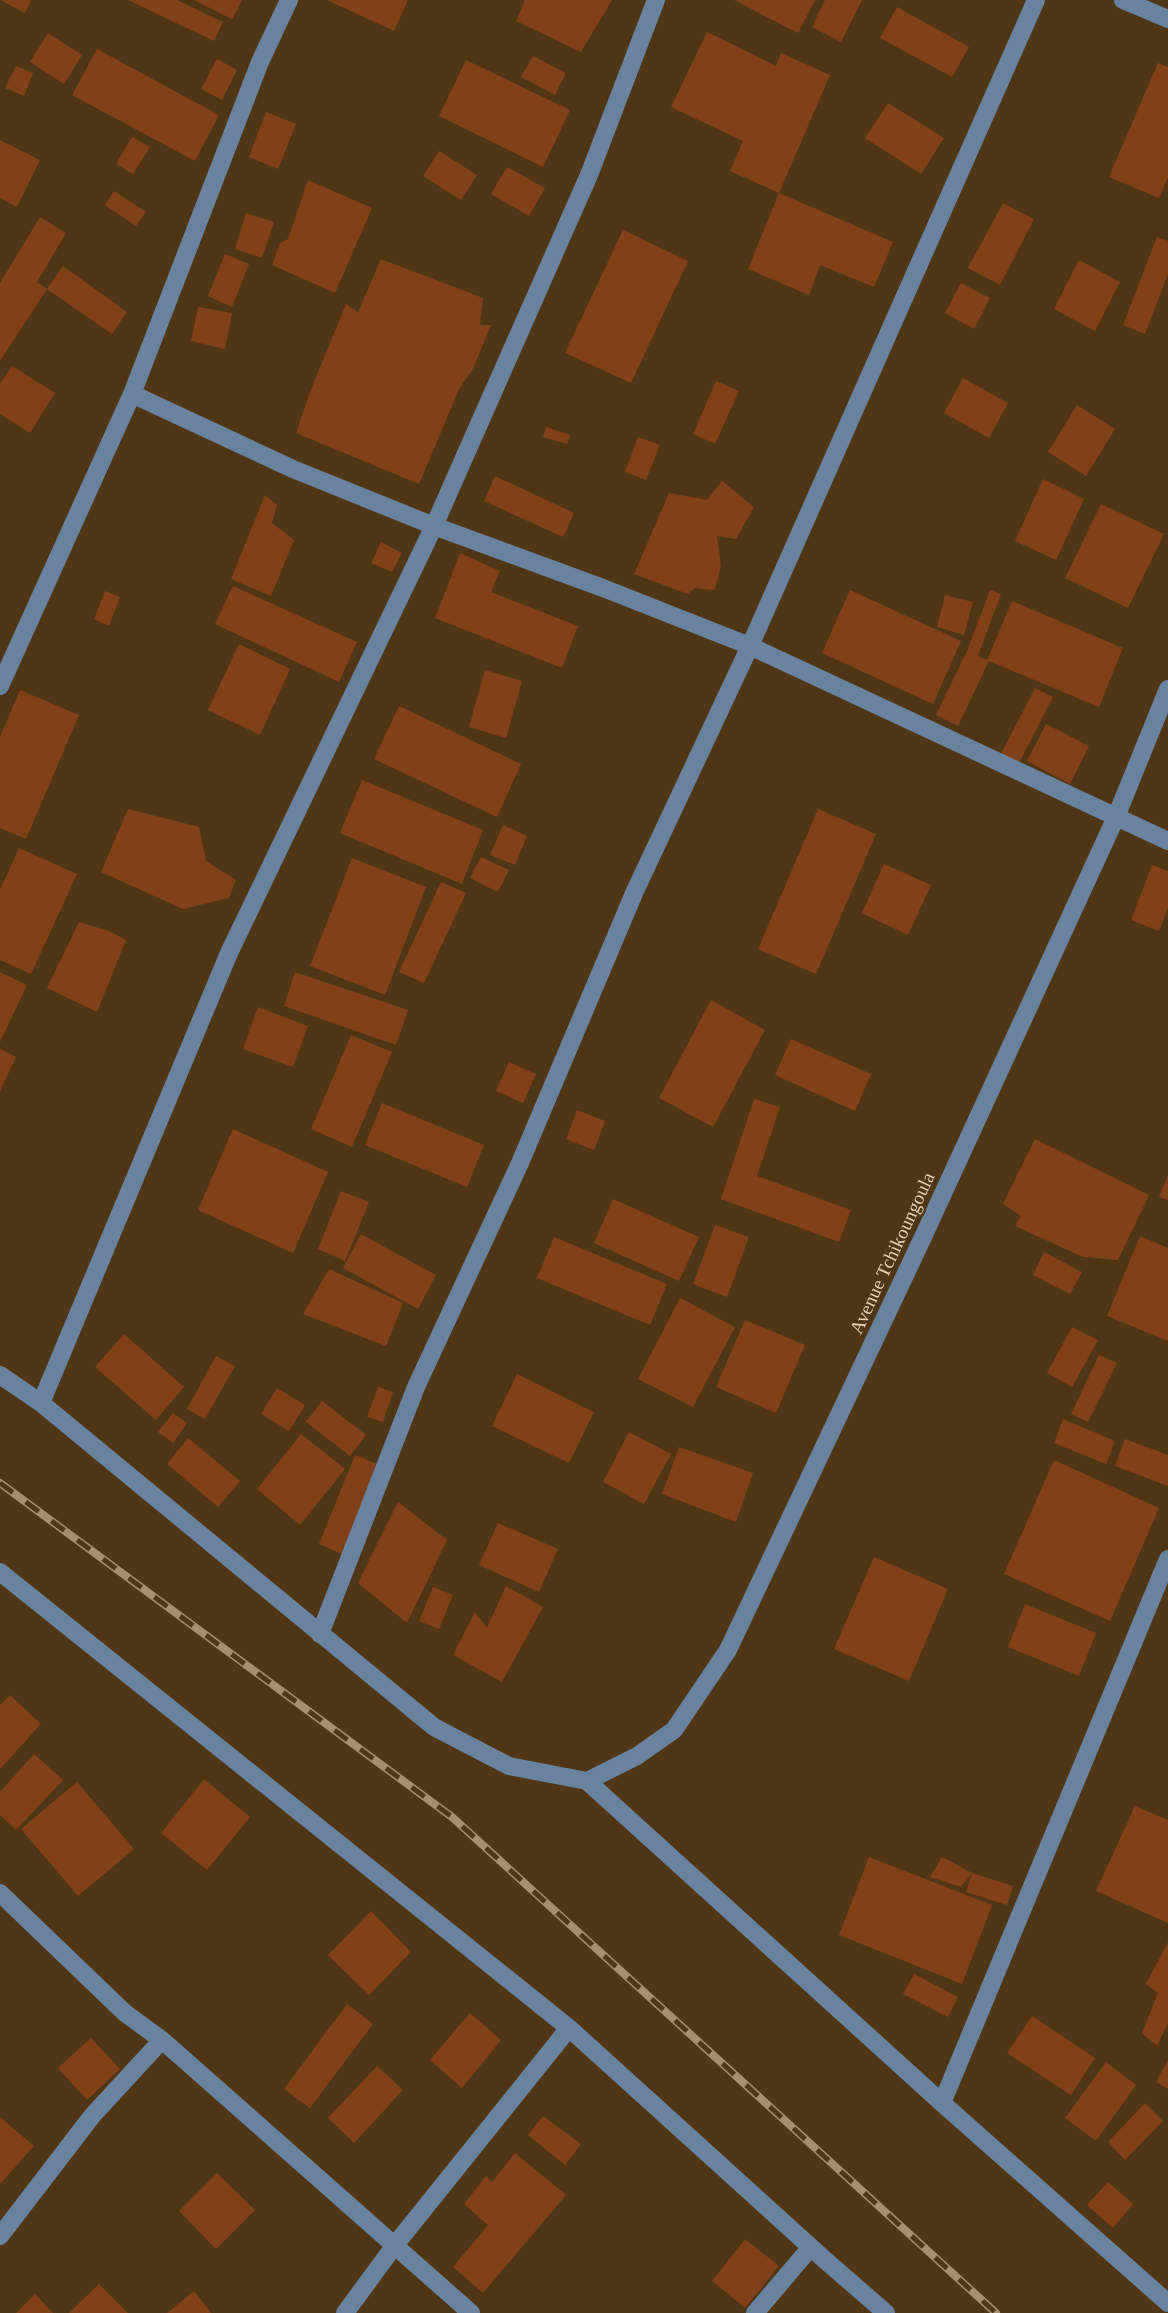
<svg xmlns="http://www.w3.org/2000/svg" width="1168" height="2313" viewBox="0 0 1168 2313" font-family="'Times New Roman',serif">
<rect width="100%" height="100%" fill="#513615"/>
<!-- building -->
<path fill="#80411a" d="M 0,0 L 31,0 L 25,13 Z
M 128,0 L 177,0 L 223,22 L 214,41 Z
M 194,0 L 242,0 L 232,19 Z
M 327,0 L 408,0 L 394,31 Z
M 525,0 L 612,0 L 581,52 L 516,21 Z
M 734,0 L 815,0 L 798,33 Z
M 825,0 L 862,0 L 841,42 L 812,27 Z
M 897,7 L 969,47 L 952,77 L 880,38 Z
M 707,32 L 776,66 L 781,53 L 830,75 L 779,193 L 730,171 L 743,141 L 671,107 Z
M 48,33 L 82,55 L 64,84 L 30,62 Z
M 97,49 L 219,115 L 195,161 L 72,95 Z
M 533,56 L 566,73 L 555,95 L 521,77 Z
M 217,59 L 237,70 L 222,100 L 201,89 Z
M 466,60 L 570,110 L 543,167 L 439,116 Z
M 1158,63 L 1168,67 L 1168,177 L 1159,198 L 1109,177 Z
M 16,66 L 33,73 L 24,96 L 5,88 Z
M 888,103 L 944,138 L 921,174 L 865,138 Z
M 266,112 L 296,124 L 278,169 L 249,157 Z
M 132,137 L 150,147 L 133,174 L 116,164 Z
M 0,140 L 40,160 L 17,207 L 0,198 Z
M 439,151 L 477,175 L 461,200 L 423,176 Z
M 507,167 L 545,188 L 529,216 L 491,194 Z
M 308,180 L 372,208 L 335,293 L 272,265 L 280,243 L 288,239 Z
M 114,191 L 146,212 L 136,226 L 105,205 Z
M 779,193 L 893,242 L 874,287 L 820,265 L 809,295 L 748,269 Z
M 1003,203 L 1034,219 L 1000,285 L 968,268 Z
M 246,213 L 274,222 L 262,258 L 235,249 Z
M 40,217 L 66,233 L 37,282 L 47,289 L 0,361 L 0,283 Z
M 623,230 L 688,261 L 631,383 L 565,353 Z
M 1157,237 L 1168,241 L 1168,274 L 1145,334 L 1123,325 Z
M 225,254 L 249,264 L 232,307 L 208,296 Z
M 381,259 L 483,298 L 480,325 L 491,325 L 473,369 L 460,387 L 419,484 L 296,433 L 310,392 L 346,304 L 358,312 Z
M 1079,260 L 1120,282 L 1095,331 L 1054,309 Z
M 63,266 L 127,312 L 112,334 L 47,289 Z
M 961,283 L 990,298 L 974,329 L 945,313 Z
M 198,307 L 232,313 L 225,349 L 191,341 Z
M 12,366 L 55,393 L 30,433 L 0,414 L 0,384 Z
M 963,378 L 1008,403 L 989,438 L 944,413 Z
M 716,381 L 739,391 L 715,444 L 693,434 Z
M 1077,405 L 1115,429 L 1086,476 L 1048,452 Z
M 546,427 L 570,435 L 567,444 L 543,437 Z
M 638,437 L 660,445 L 646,480 L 625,472 Z
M 495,476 L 574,513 L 563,537 L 484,501 Z
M 1043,479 L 1084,499 L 1056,560 L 1015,541 Z
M 722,481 L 754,507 L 736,539 L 717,536 L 721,566 L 715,590 L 695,588 L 688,594 L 634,574 L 669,493 L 707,500 Z
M 265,495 L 277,505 L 272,523 L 294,540 L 271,596 L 231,579 Z
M 1101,504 L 1164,534 L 1128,608 L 1065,578 Z
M 381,542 L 402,553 L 392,572 L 371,563 Z
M 460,553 L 500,571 L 491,592 L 578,626 L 562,668 L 435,618 L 451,577 L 460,579 L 451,576 Z
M 233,586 L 357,642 L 339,682 L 215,624 Z
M 850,590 L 961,641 L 933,704 L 822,653 Z
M 990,590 L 1001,594 L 978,656 L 987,660 L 1012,601 L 1123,648 L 1099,707 L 989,661 L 958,726 L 936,715 L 967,651 Z
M 105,591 L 120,597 L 109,626 L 94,619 Z
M 945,595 L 973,602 L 964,635 L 937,627 Z
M 239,644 L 290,669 L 260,735 L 208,710 Z
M 485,670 L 522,681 L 506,738 L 469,727 Z
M 1035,688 L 1053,697 L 1018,765 L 1000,756 Z
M 20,690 L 79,715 L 26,839 L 0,828 L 0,737 Z
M 399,706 L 521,764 L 497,817 L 374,759 Z
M 1046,724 L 1089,746 L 1070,784 L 1027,761 Z
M 362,780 L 483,830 L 462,884 L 340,833 Z
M 128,809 L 199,827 L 206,861 L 236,880 L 229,898 L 183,909 L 101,872 Z
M 818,809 L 876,834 L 816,974 L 758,949 Z
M 503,825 L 527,836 L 515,865 L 490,855 Z
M 19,848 L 77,874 L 31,974 L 0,960 L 0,890 Z
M 481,857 L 509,870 L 498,892 L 470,878 Z
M 352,858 L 426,887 L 385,995 L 310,966 Z
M 884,864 L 931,885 L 908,935 L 862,913 Z
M 1152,865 L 1168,871 L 1168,908 L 1159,931 L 1131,920 Z
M 441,882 L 466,893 L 424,983 L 399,972 Z
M 79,922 L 109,931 L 126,940 L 97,1012 L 47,988 Z
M 0,972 L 27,985 L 0,1042 Z
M 295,972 L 408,1010 L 396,1045 L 284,1006 Z
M 711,1000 L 765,1030 L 713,1127 L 659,1098 Z
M 258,1007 L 308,1026 L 293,1067 L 243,1049 Z
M 351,1035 L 392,1052 L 352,1147 L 311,1129 Z
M 791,1039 L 871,1074 L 855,1111 L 775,1075 Z
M 0,1049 L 16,1057 L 0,1091 Z
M 509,1062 L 536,1074 L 523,1103 L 496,1091 Z
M 754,1099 L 780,1107 L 757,1176 L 851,1210 L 839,1242 L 721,1199 Z
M 382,1103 L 484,1145 L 467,1187 L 365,1145 Z
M 577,1110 L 605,1121 L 594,1150 L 566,1139 Z
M 233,1129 L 328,1172 L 293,1253 L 198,1210 Z
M 1035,1139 L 1149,1195 L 1118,1260 L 1083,1257 L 1015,1226 L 1021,1216 L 1003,1204 Z
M 1168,1175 L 1168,1200 L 1159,1197 Z
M 341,1191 L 369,1202 L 345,1261 L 318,1249 Z
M 613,1199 L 699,1237 L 679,1281 L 594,1243 Z
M 715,1225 L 749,1237 L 727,1297 L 693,1284 Z
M 361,1234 L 436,1275 L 418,1309 L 343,1268 Z
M 1140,1236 L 1168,1248 L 1168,1341 L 1107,1316 Z
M 554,1237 L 667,1284 L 650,1325 L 537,1278 Z
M 1044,1252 L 1082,1272 L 1070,1294 L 1033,1275 Z
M 329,1269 L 403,1303 L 386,1346 L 303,1314 Z
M 680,1298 L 735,1327 L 693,1407 L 638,1379 Z
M 745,1320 L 805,1345 L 776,1413 L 716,1387 Z
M 1072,1327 L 1098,1340 L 1072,1387 L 1047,1373 Z
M 124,1334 L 184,1387 L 156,1420 L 95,1367 Z
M 1099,1355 L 1117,1363 L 1088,1422 L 1071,1414 Z
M 216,1356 L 235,1366 L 205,1419 L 187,1409 Z
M 517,1374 L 594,1412 L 569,1463 L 492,1426 Z
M 378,1387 L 393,1392 L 383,1422 L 367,1417 Z
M 277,1388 L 305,1405 L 289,1431 L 261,1414 Z
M 322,1401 L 366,1435 L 350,1456 L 306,1422 Z
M 173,1413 L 187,1423 L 173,1443 L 158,1432 Z
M 1063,1419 L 1115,1441 L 1106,1464 L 1054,1443 Z
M 629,1432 L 671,1454 L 644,1504 L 603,1482 Z
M 301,1434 L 345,1469 L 300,1525 L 257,1489 Z
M 188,1438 L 240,1481 L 218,1507 L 167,1464 Z
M 1125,1439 L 1168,1455 L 1168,1486 L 1115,1466 Z
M 679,1447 L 753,1473 L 736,1522 L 662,1494 Z
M 355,1455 L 380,1465 L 344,1555 L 319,1544 Z
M 1054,1460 L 1159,1508 L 1110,1621 L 1004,1574 Z
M 398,1502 L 447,1540 L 407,1623 L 358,1583 Z
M 498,1523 L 558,1549 L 539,1592 L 479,1565 Z
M 874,1557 L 948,1589 L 909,1681 L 834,1649 Z
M 506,1586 L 543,1607 L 502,1682 L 453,1655 L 475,1612 L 487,1628 Z
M 433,1587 L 453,1595 L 439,1629 L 419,1621 Z
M 1025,1604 L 1096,1633 L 1079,1676 L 1008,1647 Z
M 10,1695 L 41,1724 L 0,1769 L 0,1705 Z
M 34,1754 L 63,1780 L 16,1830 L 0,1815 L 0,1792 Z
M 204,1779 L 250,1817 L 207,1870 L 161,1833 Z
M 77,1782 L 134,1849 L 78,1896 L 21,1829 Z
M 1135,1806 L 1168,1820 L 1168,1923 L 1096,1891 Z
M 869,1857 L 992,1905 L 962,1984 L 839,1935 Z
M 942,1857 L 972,1873 L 1013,1886 L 1007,1905 L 966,1892 L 972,1873 L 961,1887 L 930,1877 Z
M 371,1911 L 411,1952 L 369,1995 L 328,1955 Z
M 1168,1942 L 1168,2023 L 1157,2046 L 1142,2033 L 1158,1993 L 1146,1984 Z
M 914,1974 L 958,1997 L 948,2017 L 903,1994 Z
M 347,2004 L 373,2024 L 310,2108 L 284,2089 Z
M 470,2013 L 501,2040 L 462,2088 L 430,2060 Z
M 1032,2016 L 1095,2058 L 1071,2095 L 1007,2053 Z
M 91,2038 L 120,2069 L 87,2100 L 58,2068 Z
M 1168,2060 L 1168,2089 L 1156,2082 Z
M 1106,2062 L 1136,2085 L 1096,2141 L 1065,2118 Z
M 377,2066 L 403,2090 L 354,2143 L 328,2118 Z
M 1145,2103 L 1163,2121 L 1125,2160 L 1108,2142 Z
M 543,2116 L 581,2144 L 565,2165 L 528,2135 Z
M 0,2117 L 34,2146 L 0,2184 Z
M 515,2153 L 566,2195 L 483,2293 L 453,2267 L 488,2225 L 464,2204 L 486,2176 L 492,2182 Z
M 217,2173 L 255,2210 L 216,2249 L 179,2211 Z
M 1108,2182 L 1133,2204 L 1113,2228 L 1087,2205 Z
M 745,2239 L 779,2266 L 745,2308 L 712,2281 Z
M 99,2284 L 128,2313 L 69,2313 Z
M 194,2291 L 211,2313 L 167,2313 Z
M 35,2294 L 53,2313 L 16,2313 Z"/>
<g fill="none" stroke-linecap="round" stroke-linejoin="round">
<!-- minor -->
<path stroke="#68839f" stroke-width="18" d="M 1123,0 L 1168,19
M 132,394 L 293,469 L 434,526 L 603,588 L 750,646 L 1168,841
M 0,686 L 132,394 L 260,62 L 289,0
M 0,1375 L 41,1403 L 434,1727 L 509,1766 L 587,1781 L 942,2103 L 1168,2303
M 41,1403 L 229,953 L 434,526 L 589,175 L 656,0
M 0,1572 L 569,2028 L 825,2260 L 886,2313
M 320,1634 L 416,1387 L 520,1163 L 635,891 L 750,646 L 1036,0
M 587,1781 L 637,1756 L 674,1730 L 728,1650 L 924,1235 L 1116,817 L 1168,689
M 0,1893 L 125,2013 L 162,2040 L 471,2313
M 942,2103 L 1168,1559
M 0,2236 L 92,2116 L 162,2040
M 345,2313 L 395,2245 L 569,2028
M 755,2313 L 811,2247"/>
<defs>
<path id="rail" d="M 0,1483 L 452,1817 L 996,2313"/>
</defs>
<!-- rail casing -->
<use href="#rail" stroke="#a88d6e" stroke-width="8"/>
<!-- rail -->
<use href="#rail" stroke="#513615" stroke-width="5" stroke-dasharray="16" stroke-linecap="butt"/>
</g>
<g text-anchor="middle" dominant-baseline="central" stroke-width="5" stroke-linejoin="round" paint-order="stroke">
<!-- street labels -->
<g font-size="19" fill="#e9ceb0" stroke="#513615">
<text transform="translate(892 1253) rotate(-65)">Avenue Tchikoungoula</text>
</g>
</g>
</svg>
